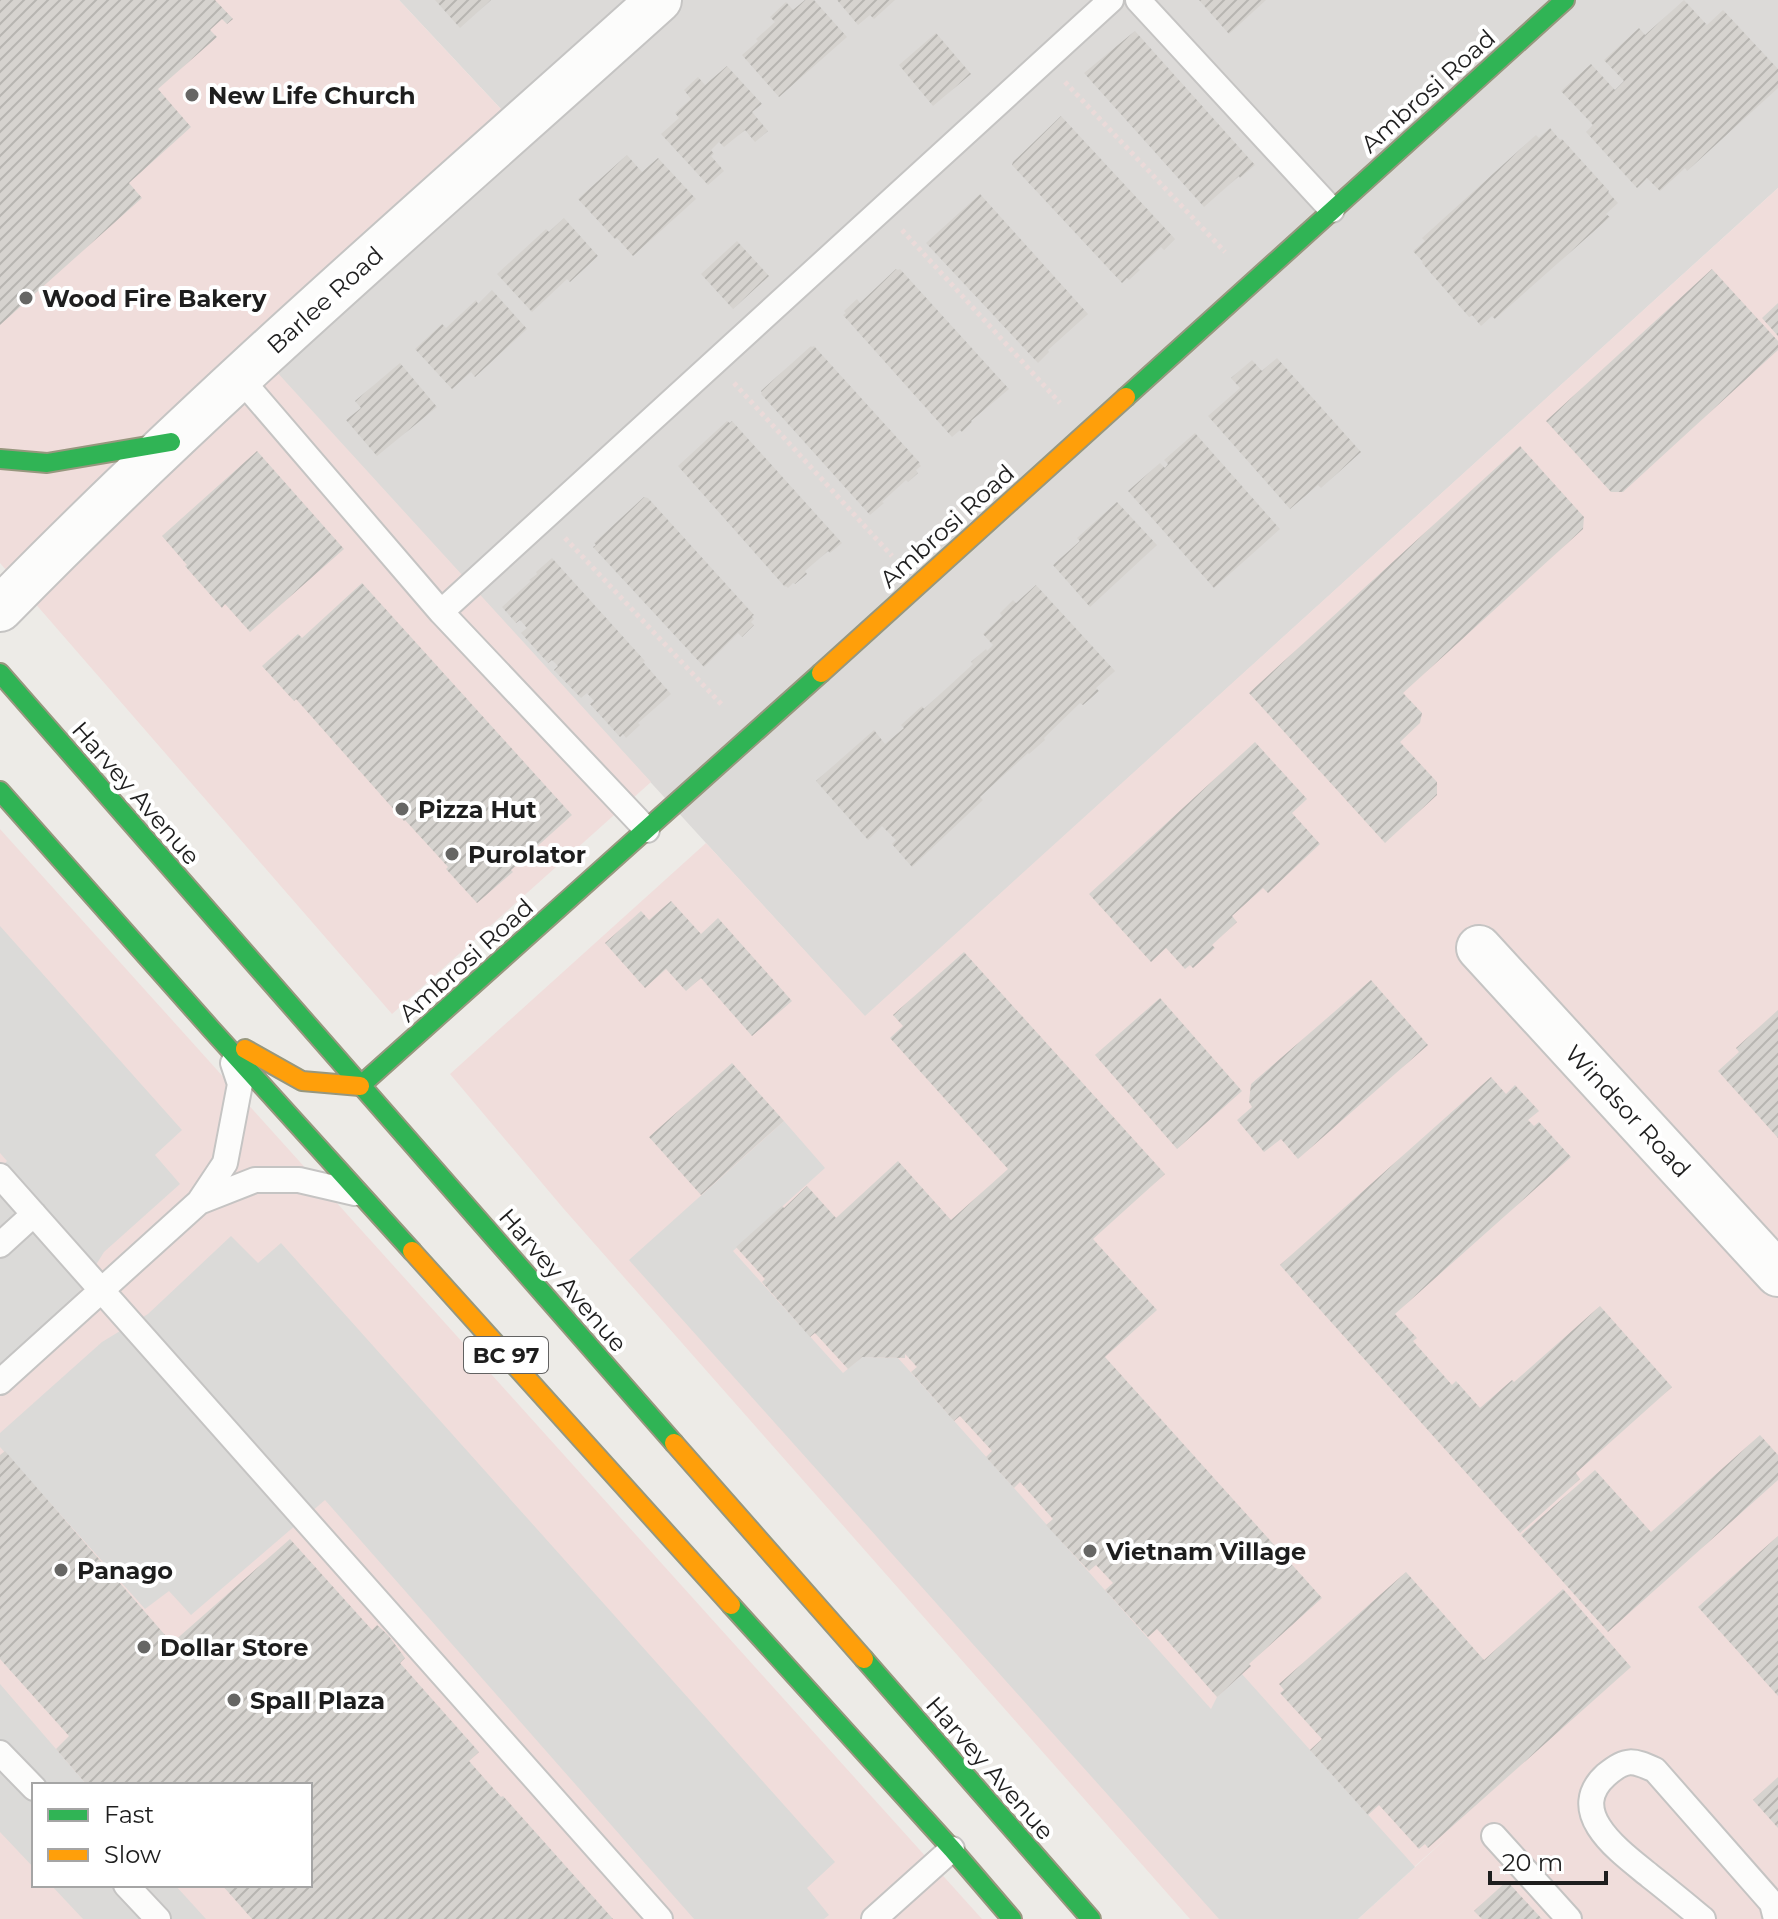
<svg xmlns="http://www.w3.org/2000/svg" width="1778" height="1919" viewBox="0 0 1778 1919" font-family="Montserrat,sans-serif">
<defs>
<pattern id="building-hatch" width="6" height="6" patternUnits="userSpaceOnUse" patternTransform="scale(2)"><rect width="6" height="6" fill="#d6d3cf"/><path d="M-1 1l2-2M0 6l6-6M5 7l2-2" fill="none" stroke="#b7b5b1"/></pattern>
</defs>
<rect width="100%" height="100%" fill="#edebe7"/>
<!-- residential -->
<path fill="#dcdad8" d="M 399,0 L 1778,0 L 1778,188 L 865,1017 L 274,370 L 529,139 Z"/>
<!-- commercial -->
<path fill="#f0dddb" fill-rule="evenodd" d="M 0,0 L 399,0 L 529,139 L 275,370 L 651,782 L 392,1014 L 0,563 Z
M 1778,188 L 1778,1919 L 1358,1919 L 1449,1836 L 1355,1919 L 1190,1919 L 563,1208 L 450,1074 L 706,843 L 865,1016 Z
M 0,829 L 982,1919 L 0,1919 ZM 34,1785 L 310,1785 L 310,1885 L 34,1885 Z"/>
<!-- religious -->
<path fill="#dbdad8" d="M 0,926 L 182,1130 L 155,1155 L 180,1184 L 104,1252 L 71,1305 L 0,1368 L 0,1168 L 7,1161 L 0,1153 Z
M 784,1121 L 825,1168 L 733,1251 L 843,1373 L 862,1357 L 898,1358 L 1211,1709 L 1217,1697 L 1242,1674 L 1415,1867 L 1358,1919 L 1219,1919 L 629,1260 Z
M 231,1236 L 258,1263 L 281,1243 L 835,1862 L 807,1888 L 829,1915 L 824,1919 L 694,1919 L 325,1500 L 191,1615 L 169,1591 L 145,1609 L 0,1447 L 0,1433 L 102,1342 L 148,1314 Z
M 0,1684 L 87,1785 L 34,1785 L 34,1868 L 0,1832 Z
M 51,1885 L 175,1885 L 206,1919 L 83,1919 Z"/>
<!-- building -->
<path fill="url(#building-hatch)" d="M 0,0 L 215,0 L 233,19 L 227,24 L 222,19 L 210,30 L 217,37 L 158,89 L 191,127 L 129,183 L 142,198 L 0,325 Z
M 435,0 L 491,0 L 460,28 Z
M 805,0 L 814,0 L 847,37 L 779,97 L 742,55 L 758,41 L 756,39 L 775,22 L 770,17 L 786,2 L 793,10 Z
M 837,0 L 895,0 L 874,19 L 870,15 L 858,25 Z
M 1199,0 L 1266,0 L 1229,34 Z
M 1684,0 L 1707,25 L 1723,10 L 1778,69 L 1778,88 L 1687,171 L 1685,168 L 1660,191 L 1647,178 L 1637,188 L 1586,132 L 1593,125 L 1561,91 L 1591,64 L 1615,90 L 1624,81 L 1604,60 L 1639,28 L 1645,35 Z
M 1135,31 L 1255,165 L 1240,178 L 1239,176 L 1204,207 L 1084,73 Z
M 936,33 L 971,74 L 933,106 L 899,65 Z
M 727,66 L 762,104 L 752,112 L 768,131 L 755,142 L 745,130 L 724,147 L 719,142 L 711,150 L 714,154 L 711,156 L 724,171 L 708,185 L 661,134 L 679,118 L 675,113 L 691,99 L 684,90 L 698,77 L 705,85 Z
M 1061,116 L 1175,239 L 1164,250 L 1161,247 L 1138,268 L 1140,270 L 1129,280 L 1127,278 L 1122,283 L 1012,165 L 1013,162 Z
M 1550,128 L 1560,140 L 1562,139 L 1609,191 L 1608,192 L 1618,203 L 1606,214 L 1610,217 L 1495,319 L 1492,316 L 1481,326 L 1472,315 L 1469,317 L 1422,263 L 1423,262 L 1413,251 L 1425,241 L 1422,238 L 1536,135 L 1539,138 Z
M 627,155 L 642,172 L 658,158 L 696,199 L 633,256 L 617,238 L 615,239 L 578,199 Z
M 980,194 L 1088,314 L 1048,350 L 1049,352 L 1038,363 L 926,243 Z
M 564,218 L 598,256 L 570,282 L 567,279 L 532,312 L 497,274 L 546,229 L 549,232 Z
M 737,241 L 769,276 L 733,309 L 701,274 Z
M 896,269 L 898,270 L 900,269 L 1009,389 L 971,421 L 972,422 L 962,432 L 960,430 L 952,437 L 843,315 L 846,313 L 844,311 L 857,299 L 860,303 Z
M 1712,269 L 1778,341 L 1778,350 L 1623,492 L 1611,492 L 1546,421 Z
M 492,290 L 527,329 L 475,377 L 471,372 L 452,389 L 415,349 L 442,324 L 446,328 L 476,300 L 478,304 Z
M 1778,303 L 1778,336 L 1762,318 Z
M 811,346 L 812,347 L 814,346 L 920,463 L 919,464 L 921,466 L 916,470 L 918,473 L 908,482 L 906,480 L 882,502 L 884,503 L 870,515 L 761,394 L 762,393 L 761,391 Z
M 1277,358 L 1361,452 L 1321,488 L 1318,485 L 1290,509 L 1208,416 L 1240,388 L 1231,378 L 1252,360 L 1262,371 Z
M 400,363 L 437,407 L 377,456 L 346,420 L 361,408 L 355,401 Z
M 727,421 L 730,423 L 732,421 L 842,543 L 830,553 L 828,551 L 805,571 L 807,574 L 795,584 L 793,583 L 788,588 L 786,586 L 785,587 L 678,466 Z
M 1195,433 L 1280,529 L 1214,588 L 1128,491 L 1160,463 L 1165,468 L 1168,464 L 1164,460 Z
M 1520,446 L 1584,517 L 1583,529 L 1403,693 L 1422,713 L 1420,723 L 1400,742 L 1437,782 L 1437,795 L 1385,843 L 1249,693 Z
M 257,451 L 344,549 L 250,632 L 225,604 L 222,608 L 185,566 L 187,565 L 162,536 Z
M 644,497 L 648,498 L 754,615 L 752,616 L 754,619 L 751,622 L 754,625 L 742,637 L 738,633 L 704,667 L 593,547 L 596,545 L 594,543 Z
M 1117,502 L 1157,545 L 1090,607 L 1053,565 L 1080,541 L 1077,538 Z
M 552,558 L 645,661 L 643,662 L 671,694 L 638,723 L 640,725 L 626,738 L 623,734 L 620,737 L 590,704 L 594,701 L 587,693 L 581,698 L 554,670 L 558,666 L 552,660 L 548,663 L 521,633 L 527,628 L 520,620 L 516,623 L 502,607 L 531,581 L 529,580 L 537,574 L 536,572 Z
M 362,583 L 572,815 L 511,870 L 513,872 L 477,903 L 446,869 L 448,867 L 405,820 L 404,821 L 296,699 L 294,701 L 262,666 L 298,634 L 302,638 Z
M 1036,585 L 1115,671 L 1096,688 L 1099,691 L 1083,705 L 1080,703 L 1044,738 L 1045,740 L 1029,754 L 1028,753 L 980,797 L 983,800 L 912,867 L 892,844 L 896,840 L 882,826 L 868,840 L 816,781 L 874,730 L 885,744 L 904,728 L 901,725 L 922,706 L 924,709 L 973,664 L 971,662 L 986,649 L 987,651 L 993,645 L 983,634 L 1002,616 L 1000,613 L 1013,600 L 1016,603 Z
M 1255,742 L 1307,799 L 1292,813 L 1320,844 L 1268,893 L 1263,888 L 1232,916 L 1237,922 L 1212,945 L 1215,948 L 1193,968 L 1190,965 L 1185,969 L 1166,948 L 1151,962 L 1089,894 Z
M 671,901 L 701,934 L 718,918 L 792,1001 L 752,1036 L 701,978 L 686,991 L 666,969 L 645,988 L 605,943 L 641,911 L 649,920 Z
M 964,952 L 1165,1174 L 1093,1239 L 1157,1310 L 1105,1357 L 1322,1598 L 1249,1664 L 1251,1666 L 1217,1697 L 1157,1629 L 1148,1637 L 1105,1590 L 1113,1583 L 1096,1565 L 1089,1571 L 1046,1525 L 1053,1519 L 1020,1482 L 1014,1488 L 986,1457 L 992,1451 L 960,1416 L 954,1421 L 911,1372 L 917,1367 L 905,1354 L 905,1358 L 862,1357 L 848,1369 L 815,1333 L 810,1337 L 762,1282 L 765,1279 L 736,1247 L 782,1206 L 784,1208 L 807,1186 L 836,1218 L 898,1161 L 951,1220 L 1008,1169 L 890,1038 L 903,1026 L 893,1015 Z
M 1371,980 L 1428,1045 L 1298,1159 L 1281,1139 L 1264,1152 L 1237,1120 L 1252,1107 L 1249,1102 L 1251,1084 Z
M 1160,998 L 1242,1091 L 1177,1149 L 1095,1055 Z
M 1778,1010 L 1778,1138 L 1718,1071 L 1739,1052 L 1736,1048 Z
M 732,1063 L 784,1121 L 701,1195 L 649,1137 Z
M 1491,1077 L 1506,1094 L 1515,1085 L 1539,1111 L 1528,1120 L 1534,1126 L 1539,1122 L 1571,1157 L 1395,1314 L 1417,1338 L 1413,1341 L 1452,1385 L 1456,1381 L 1480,1408 L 1512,1380 L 1514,1382 L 1600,1306 L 1672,1387 L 1576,1473 L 1580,1479 L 1520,1533 L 1280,1265 Z
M 1760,1435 L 1778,1455 L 1778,1480 L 1608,1632 L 1521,1535 L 1595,1470 L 1651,1532 Z
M 5,1451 L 172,1643 L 290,1539 L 372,1630 L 377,1625 L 388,1635 L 405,1658 L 400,1663 L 479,1752 L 469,1761 L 501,1797 L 503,1796 L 613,1919 L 252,1919 L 222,1885 L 310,1885 L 310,1785 L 87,1785 L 56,1749 L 69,1736 L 0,1659 L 0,1455 Z
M 1778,1536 L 1778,1696 L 1698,1607 Z
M 1406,1572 L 1484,1660 L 1563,1589 L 1631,1667 L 1428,1848 L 1425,1844 L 1419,1849 L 1379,1805 L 1368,1815 L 1310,1750 L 1322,1739 L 1280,1693 L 1284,1690 L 1279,1684 Z
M 1778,1777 L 1778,1828 L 1753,1800 Z
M 1507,1881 L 1542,1919 L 1482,1919 L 1474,1911 Z"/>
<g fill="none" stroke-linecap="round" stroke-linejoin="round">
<defs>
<path id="lane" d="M 1138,0 L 1332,210
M 239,377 L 441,612 L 647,830
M 441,612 L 1111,0
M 0,1176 L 660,1919
M 199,1202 L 255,1180 L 299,1180 L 355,1193
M 0,1245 L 34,1214
M 0,1382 L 199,1202 L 225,1163 L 240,1084 L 233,1063
M 0,1753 L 34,1788
M 1494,1836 L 1569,1919
M 126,1885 L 158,1919
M 874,1919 L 952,1849
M 1703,1919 C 1686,1905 1668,1890 1650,1876 C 1622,1853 1564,1813 1606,1775 C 1626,1758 1633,1760 1655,1770 L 1772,1903 L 1776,1919"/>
<path id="street" d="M 0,609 C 209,395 437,200 659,0
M 1479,948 L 1778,1274"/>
<path id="fast" d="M 1126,397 L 1565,0
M 0,459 L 47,463 L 171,442
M 0,673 L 674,1443
M 0,791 L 212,1030 L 412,1251
M 360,1086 L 821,673
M 731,1605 L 952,1849 L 1012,1919
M 864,1659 L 1091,1919"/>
<path id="slow" d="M 821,673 L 1126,397
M 245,1049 L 302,1081 L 360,1086
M 412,1251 L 731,1605
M 674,1443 L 864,1659"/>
</defs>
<!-- lane casing -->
<use href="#lane" stroke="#c5c4c3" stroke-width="28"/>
<!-- street casing -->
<use href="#street" stroke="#c5c4c3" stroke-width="48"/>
<!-- fast casing -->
<use href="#fast" stroke="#97977e" stroke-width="22"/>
<!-- slow casing -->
<use href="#slow" stroke="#97977e" stroke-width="22"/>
<!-- path -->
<path stroke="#ebdad9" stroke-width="5" stroke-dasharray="4 4" stroke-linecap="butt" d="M 1065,82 L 1225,252
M 902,230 L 1060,403
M 734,383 L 892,556
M 565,538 L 723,706"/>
<!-- lane -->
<use href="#lane" stroke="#fcfcfb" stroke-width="24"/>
<!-- street -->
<use href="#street" stroke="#fcfcfb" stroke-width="44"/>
<!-- fast -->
<use href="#fast" stroke="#30b455" stroke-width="18"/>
<!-- slow -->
<use href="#slow" stroke="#ff9f0a" stroke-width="18"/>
</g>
<!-- markers -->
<g fill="#666664" stroke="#fff" stroke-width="3">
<circle cx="192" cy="95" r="8"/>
<circle cx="26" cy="298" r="8"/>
<circle cx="402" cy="809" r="8"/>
<circle cx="452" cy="854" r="8"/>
<circle cx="1090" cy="1551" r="8"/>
<circle cx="61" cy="1570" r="8"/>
<circle cx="144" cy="1647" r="8"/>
<circle cx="234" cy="1700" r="8"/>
</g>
<g text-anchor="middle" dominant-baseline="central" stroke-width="8" stroke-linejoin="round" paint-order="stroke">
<!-- shield labels -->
<rect fill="#fff" stroke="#626262" stroke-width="2" x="464" y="1337" width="84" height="36" rx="6"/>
<g font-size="22" font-weight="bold" fill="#1e1e1e">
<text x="506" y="1355">BC 97</text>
</g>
<!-- street labels -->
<g font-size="24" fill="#1e1e1e" stroke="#fff">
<text transform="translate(1428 91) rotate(-42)">Ambrosi Road</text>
<text transform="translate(325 300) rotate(-42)">Barlee Road</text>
<text transform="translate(947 526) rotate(-42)">Ambrosi Road</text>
<text transform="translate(136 793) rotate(49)">Harvey Avenue</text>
<text transform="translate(466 960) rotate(-42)">Ambrosi Road</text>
<text transform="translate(1628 1111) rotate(47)">Windsor Road</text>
<text transform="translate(563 1280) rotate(49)">Harvey Avenue</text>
<text transform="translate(990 1768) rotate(49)">Harvey Avenue</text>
</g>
<!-- poi labels -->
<g font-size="24" font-weight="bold" fill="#1e1e1e" stroke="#fff" text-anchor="start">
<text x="208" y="95">New Life Church</text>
<text x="42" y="298">Wood Fire Bakery</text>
<text x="418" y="809">Pizza Hut</text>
<text x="468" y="854">Purolator</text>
<text x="1106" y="1551">Vietnam Village</text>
<text x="77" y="1570">Panago</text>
<text x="160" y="1647">Dollar Store</text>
<text x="250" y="1700">Spall Plaza</text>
</g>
</g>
<!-- legend -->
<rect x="32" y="1783" width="280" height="104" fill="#ffffff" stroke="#a5a5a5" stroke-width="2"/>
<rect x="48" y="1809" width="40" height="12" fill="#30b455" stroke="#a5a5a5" stroke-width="2"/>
<text x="104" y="1823" font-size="24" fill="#1e1e1e">Fast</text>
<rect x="48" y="1849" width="40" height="12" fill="#ff9f0a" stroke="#a5a5a5" stroke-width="2"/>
<text x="104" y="1863" font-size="24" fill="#1e1e1e">Slow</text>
<!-- scale -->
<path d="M1490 1871v12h116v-12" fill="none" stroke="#1e1e1e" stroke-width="4"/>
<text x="1502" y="1871" font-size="24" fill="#1e1e1e" stroke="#ffffff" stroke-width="6" paint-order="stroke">20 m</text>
</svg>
